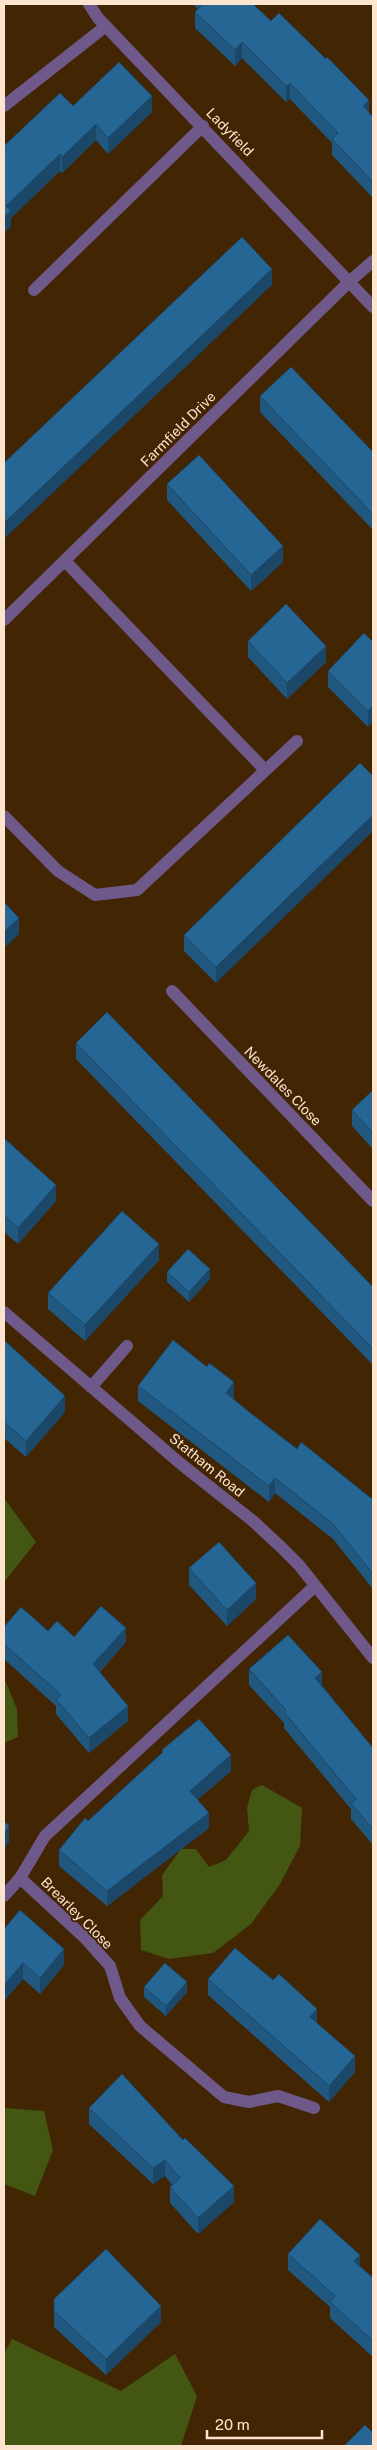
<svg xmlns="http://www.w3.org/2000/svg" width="377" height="2450" viewBox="0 0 377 2450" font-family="'Public Sans',sans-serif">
<rect width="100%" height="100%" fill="#422503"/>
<!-- green -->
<path fill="#445712" d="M 4,1498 L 36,1542 L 4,1582 Z
M 4,1678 L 17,1709 L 18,1737 L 4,1743 Z
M 262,1785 L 302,1808 L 300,1846 L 280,1884 L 251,1924 L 213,1953 L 169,1959 L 141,1950 L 140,1920 L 163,1896 L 162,1875 L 181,1849 L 196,1849 L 209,1867 L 226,1860 L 249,1831 L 247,1808 L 252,1790 Z
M 4,2108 L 44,2111 L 53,2150 L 35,2196 L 4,2184 Z
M 12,2339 L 121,2391 L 175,2354 L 197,2396 L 181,2446 L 4,2446 L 4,2354 Z"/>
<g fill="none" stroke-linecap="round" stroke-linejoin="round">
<!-- service -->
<path stroke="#6f598b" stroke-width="12" d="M 4,1896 L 20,1878"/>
<!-- minor -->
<path stroke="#6f598b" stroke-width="12" d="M 89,4 L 98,18 L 373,307
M 4,106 L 106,26
M 34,290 L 203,126
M 65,561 L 265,770
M 4,620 L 350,281 L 373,261
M 4,816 L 58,871 L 95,895 L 137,890 L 297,741
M 172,991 L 373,1201
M 4,1312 L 181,1464 L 253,1521 L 282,1548 L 299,1565 L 373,1658
M 91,1387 L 127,1346
M 314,2108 L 278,2096 L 249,2102 L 224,2097 L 140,2026 L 120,1998 L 110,1966 L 84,1937 L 20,1878 L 45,1836 L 315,1586"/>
</g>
<!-- wall -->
<path fill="#215880" d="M 193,4 L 253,4 L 373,117 L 373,198 L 332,155 L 332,143 L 290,99 L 286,102 L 242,58 L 235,66 L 195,28 L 195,12 L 198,9 Z
M 73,106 L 152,112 L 108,154 L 96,140 L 62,173 L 60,171 L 11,218 L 11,227 L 4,146 Z
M 260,396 L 373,452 L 373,530 L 260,412 Z
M 167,484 L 283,562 L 251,591 L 167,500 Z
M 248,641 L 326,662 L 287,699 L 248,657 Z
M 373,642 L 368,727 L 328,687 L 328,671 Z
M 360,763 L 216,983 L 184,951 L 184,935 Z
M 76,1043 L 373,1287 L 373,1365 L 76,1059 Z
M 373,1090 L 373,1149 L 352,1126 L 352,1110 Z
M 4,1138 L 56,1201 L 18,1244 L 4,1232 Z
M 159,1260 L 85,1341 L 48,1309 L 48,1293 Z
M 167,1272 L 210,1279 L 189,1302 L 167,1282 Z
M 4,1340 L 65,1412 L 26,1457 L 4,1438 Z
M 138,1386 L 234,1398 L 233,1399 L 297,1449 L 372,1499 L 373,1498 L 373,1589 L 333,1539 L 275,1493 L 269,1502 L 138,1401 Z
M 189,1568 L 256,1599 L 227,1626 L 189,1585 Z
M 4,1627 L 48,1631 L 74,1637 L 126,1642 L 100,1672 L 128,1721 L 89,1753 L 56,1714 L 56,1706 L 4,1659 Z
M 249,1669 L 322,1685 L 373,1748 L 373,1845 L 351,1819 L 351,1809 L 284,1728 L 284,1723 L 249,1685 Z
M 162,1750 L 231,1771 L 197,1800 L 209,1828 L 107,1906 L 59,1866 L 59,1850 L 88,1821 L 162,1753 Z
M 4,1929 L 64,1965 L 40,1994 L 23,1979 L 4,2001 Z
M 208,1979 L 317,2023 L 355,2072 L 329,2102 L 208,1995 Z
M 144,1987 L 187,1992 L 166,2016 L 144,1997 Z
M 89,2108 L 183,2140 L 234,2202 L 198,2234 L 170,2203 L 170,2187 L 172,2185 L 165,2176 L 153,2184 L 89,2124 Z
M 288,2254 L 360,2266 L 373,2278 L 373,2357 L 330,2318 L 330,2307 L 288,2270 Z
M 54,2299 L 161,2322 L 106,2375 L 54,2327 Z"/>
<!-- shaded-wall -->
<path fill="#1b4768" d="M 242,42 L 242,58 L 235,66 L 235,50 Z
M 290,83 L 290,99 L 286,102 L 286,86 Z
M 152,96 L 152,112 L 108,154 L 108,138 Z
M 369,100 L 369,116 L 363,106 Z
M 96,124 L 96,140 L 62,173 L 62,157 Z
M 60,154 L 60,171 L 11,218 L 11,227 L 4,233 L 4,217 L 6,206 Z
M 272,269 L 272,285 L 4,539 L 4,523 Z
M 283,546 L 283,562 L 251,591 L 251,575 Z
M 326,646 L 326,662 L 287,699 L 287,683 Z
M 373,706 L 373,722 L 368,727 L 368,711 Z
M 373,815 L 373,831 L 216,983 L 216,967 Z
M 19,918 L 19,934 L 4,948 L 4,932 Z
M 56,1185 L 56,1201 L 18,1244 L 18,1228 Z
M 159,1244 L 159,1260 L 85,1341 L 85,1325 Z
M 210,1269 L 210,1279 L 189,1302 L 189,1292 Z
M 234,1382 L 234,1398 L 226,1408 L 226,1393 Z
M 65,1396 L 65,1412 L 26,1457 L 26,1441 Z
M 275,1478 L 275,1493 L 269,1502 L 269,1486 Z
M 256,1583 L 256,1599 L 227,1626 L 227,1610 Z
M 126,1628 L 126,1642 L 93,1679 L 93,1664 Z
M 322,1672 L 322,1688 L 315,1678 Z
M 128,1706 L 128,1721 L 89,1753 L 89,1738 Z
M 231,1755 L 231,1771 L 190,1806 L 190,1791 Z
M 209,1813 L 209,1828 L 107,1906 L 107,1891 Z
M 9,1826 L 9,1842 L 4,1849 L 4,1833 Z
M 64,1949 L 64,1965 L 40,1994 L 40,1978 Z
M 23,1963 L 23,1979 L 4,2001 L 4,1985 Z
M 187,1982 L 187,1992 L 166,2016 L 166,2006 Z
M 317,2009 L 317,2025 L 310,2017 Z
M 355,2056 L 355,2072 L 329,2102 L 329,2086 Z
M 165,2160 L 165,2176 L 153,2184 L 153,2168 Z
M 234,2186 L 234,2202 L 198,2234 L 198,2218 Z
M 360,2255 L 360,2271 L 354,2261 Z
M 161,2306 L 161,2322 L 106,2375 L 106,2359 Z"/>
<!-- building -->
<path fill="#266695" stroke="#1b4768" d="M 203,4 L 253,4 L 271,21 L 279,13 L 326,59 L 327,57 L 369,100 L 363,106 L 373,117 L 373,182 L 332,139 L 338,133 L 290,83 L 286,86 L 242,42 L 235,50 L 195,12 Z
M 119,62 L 152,96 L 108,138 L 96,124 L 62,157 L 60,154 L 6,206 L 11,211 L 4,217 L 4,146 L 60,93 L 73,106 Z
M 242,237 L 272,269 L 4,523 L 4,463 Z
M 291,367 L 373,452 L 373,514 L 260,396 Z
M 199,455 L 283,546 L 251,575 L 167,484 Z
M 286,604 L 326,646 L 287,683 L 248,641 Z
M 364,633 L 373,642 L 373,706 L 368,711 L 328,671 Z
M 360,763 L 373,776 L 373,815 L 216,967 L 184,935 Z
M 4,902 L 19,918 L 4,932 Z
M 107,1012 L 373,1287 L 373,1349 L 76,1043 Z
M 373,1090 L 373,1133 L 352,1110 Z
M 4,1138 L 56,1185 L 18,1228 L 4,1216 Z
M 122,1211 L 159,1244 L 85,1325 L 48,1293 Z
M 188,1249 L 210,1269 L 189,1292 L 167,1272 Z
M 4,1340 L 65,1396 L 26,1441 L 4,1422 Z
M 173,1340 L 207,1367 L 209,1363 L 234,1382 L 226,1393 L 249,1412 L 297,1449 L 301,1442 L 372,1499 L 373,1498 L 373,1574 L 333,1524 L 275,1478 L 269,1486 L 138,1386 Z
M 219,1542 L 256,1583 L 227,1610 L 189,1568 Z
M 101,1606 L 126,1628 L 93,1664 L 128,1706 L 89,1738 L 56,1699 L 61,1695 L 4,1644 L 4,1627 L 21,1607 L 48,1631 L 57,1621 L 74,1637 Z
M 288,1635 L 322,1672 L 315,1678 L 373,1748 L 373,1829 L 351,1803 L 356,1799 L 284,1712 L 286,1710 L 249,1669 Z
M 199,1719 L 231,1755 L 190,1791 L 209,1813 L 107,1891 L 59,1850 L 85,1818 L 88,1821 L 163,1752 L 162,1750 Z
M 4,1821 L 9,1826 L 4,1833 Z
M 20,1910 L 64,1949 L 40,1978 L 23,1963 L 4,1985 L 4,1929 Z
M 235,1948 L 273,1980 L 279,1974 L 317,2009 L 310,2017 L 355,2056 L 329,2086 L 208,1979 Z
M 165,1963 L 187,1982 L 166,2006 L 144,1987 Z
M 122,2074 L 183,2140 L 185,2138 L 234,2186 L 198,2218 L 170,2187 L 180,2178 L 165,2160 L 153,2168 L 89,2108 Z
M 320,2219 L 360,2255 L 354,2261 L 373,2278 L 373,2341 L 330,2302 L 335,2296 L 288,2254 Z
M 106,2249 L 161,2306 L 106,2359 L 54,2311 L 54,2299 Z
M 365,2425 L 373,2433 L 373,2446 L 344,2446 Z"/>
<g text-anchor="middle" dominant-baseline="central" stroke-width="4" stroke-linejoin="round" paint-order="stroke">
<!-- street labels -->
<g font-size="14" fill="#fce4ce" stroke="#422503">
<text transform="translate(230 132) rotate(46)">Ladyfield</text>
<text transform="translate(178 429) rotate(-45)">Farmfield Drive</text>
<text transform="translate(283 1086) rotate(46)">Newdales Close</text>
<text transform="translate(207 1465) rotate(39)">Statham Road</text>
<text transform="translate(77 1913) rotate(45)">Brearley Close</text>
</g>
</g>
<!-- border -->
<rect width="377" height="2450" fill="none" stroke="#fce4ce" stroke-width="10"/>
<!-- scale -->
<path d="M207 2430v8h115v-8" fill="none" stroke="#fce4ce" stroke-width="2.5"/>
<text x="215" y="2430" font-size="15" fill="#fce4ce" stroke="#422503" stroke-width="4" paint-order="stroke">20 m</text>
</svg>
